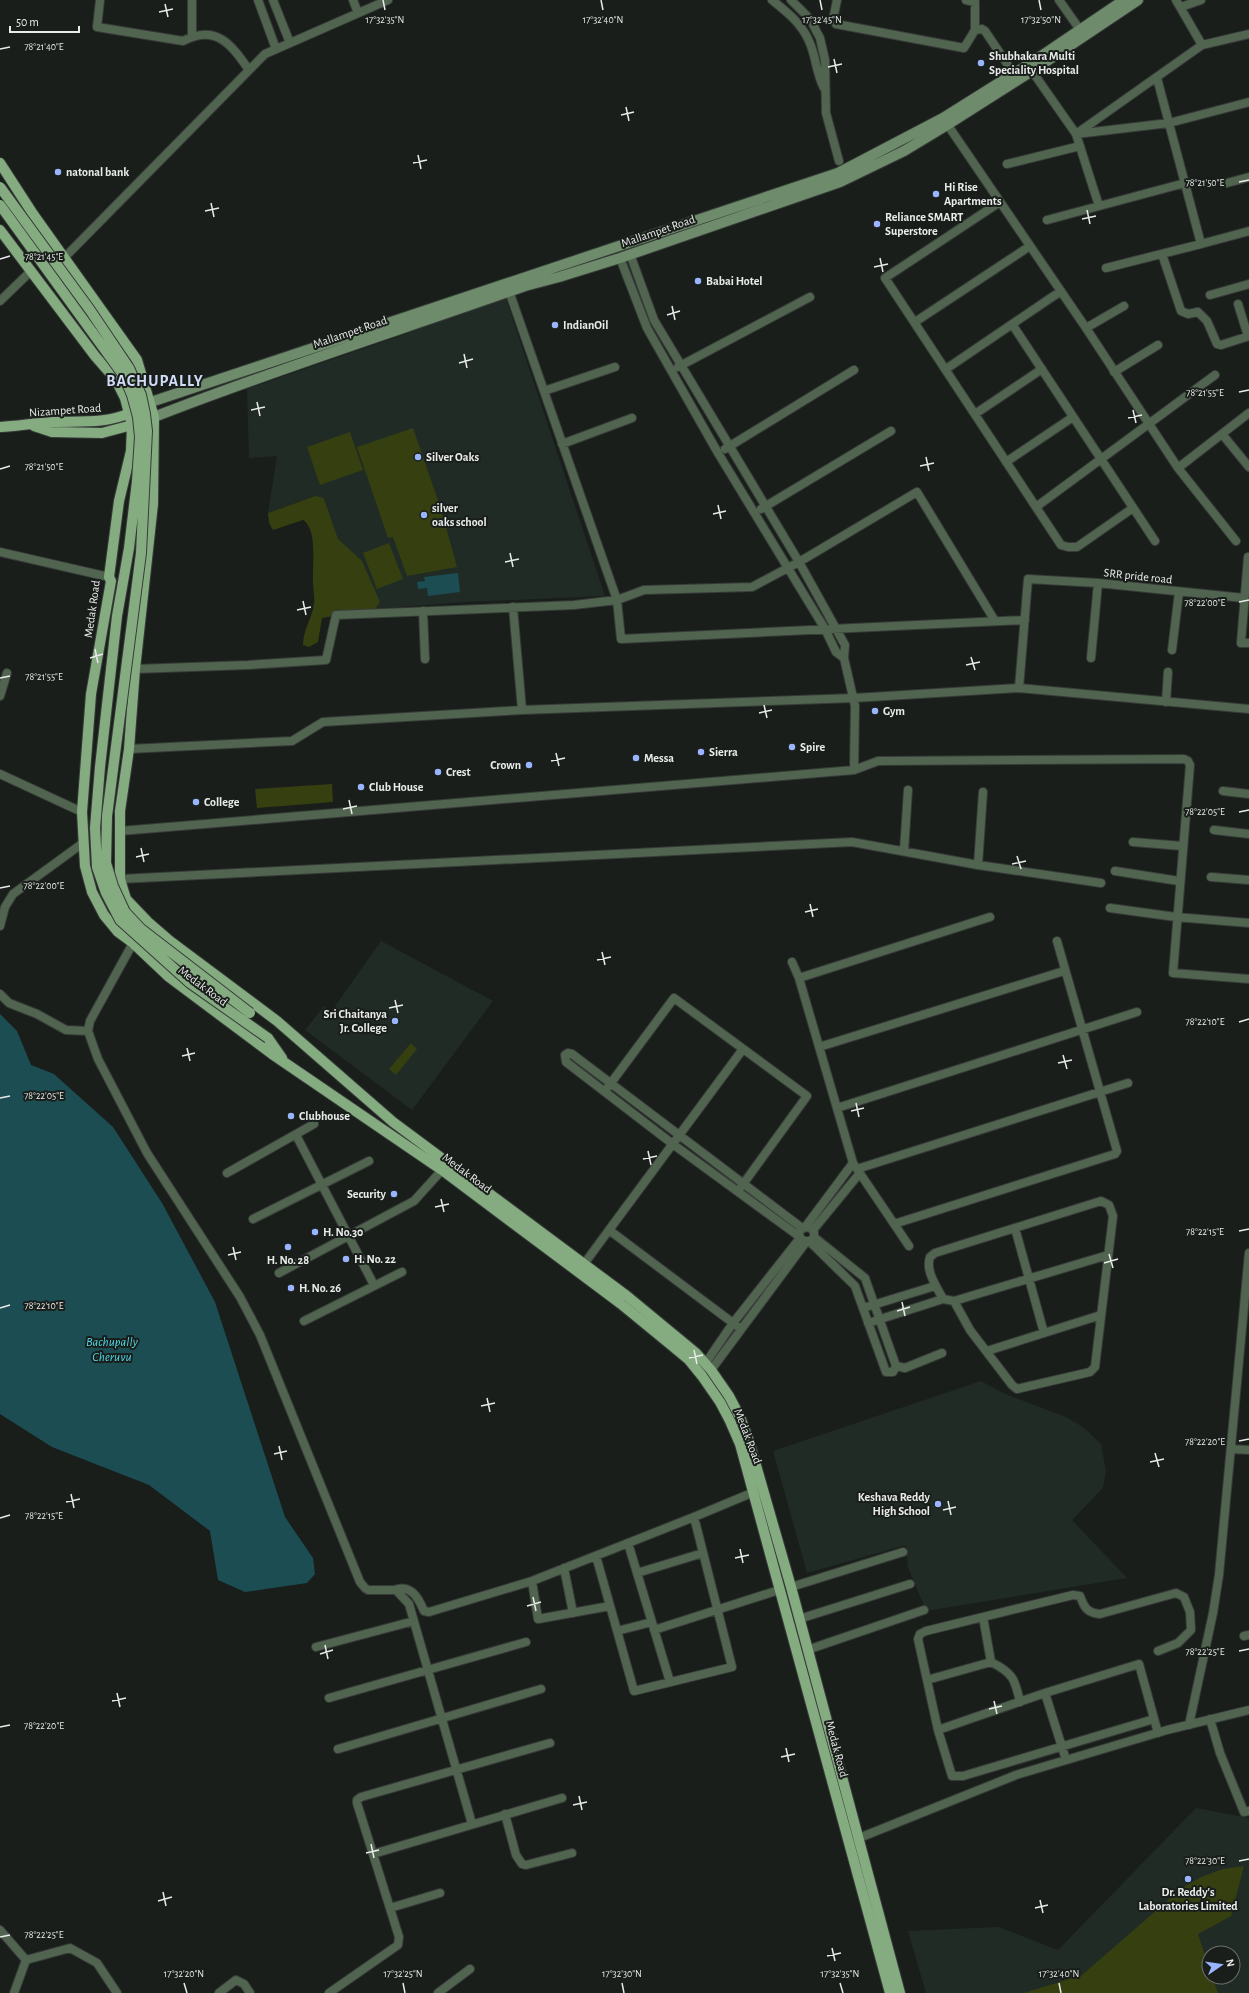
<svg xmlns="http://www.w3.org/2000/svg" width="1249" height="1993" viewBox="0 0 1249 1993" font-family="'Alegreya Sans',sans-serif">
<rect width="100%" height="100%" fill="#191e1b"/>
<!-- built -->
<path fill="#212b26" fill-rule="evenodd" d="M 506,299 L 605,596 L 465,602 L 320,613 L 314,496 L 268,513 L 277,456 L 249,458 L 247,389 Z
M 381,941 L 493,1001 L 412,1110 L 305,1030 L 324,1006 L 331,1012 Z
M 981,1381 L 1003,1393 L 1066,1417 L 1083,1427 L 1101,1444 L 1106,1471 L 1103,1488 L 1072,1520 L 1127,1578 L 926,1611 L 908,1567 L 906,1545 L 807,1573 L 773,1451 Z
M 1196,1808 L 1249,1818 L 1249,1993 L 926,1993 L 908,1931 L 999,1927 L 1058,1950 ZM 1209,1953 L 1233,1953 L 1233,1977 L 1209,1977 Z"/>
<!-- green -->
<path fill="#353f10" d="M 413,428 L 441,509 L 457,567 L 407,576 L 393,537 L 388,538 L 357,447 Z
M 350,432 L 363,470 L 320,485 L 307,447 Z
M 315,496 L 321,497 L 324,499 L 338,539 L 362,561 L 380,602 L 375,609 L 322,618 L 318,642 L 309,647 L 303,645 C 303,629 312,619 314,604 C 315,597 313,589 313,582 C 312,567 318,529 303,520 L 273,530 L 269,523 L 268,513 Z
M 389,543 L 403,579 L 377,589 L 363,553 Z
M 332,784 L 333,802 L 257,808 L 255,789 Z
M 411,1043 L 417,1049 L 396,1075 L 389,1069 Z
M 1244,1866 L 1231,1916 L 1198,1934 L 1209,1967 L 1209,1977 L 1212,1977 L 1218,1993 L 1024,1993 L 1082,1975 L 1181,1889 L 1201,1877 L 1223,1869 Z"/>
<!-- water -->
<path fill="#1b4d52" d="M 458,573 L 460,592 L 428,596 L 427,588 L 418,589 L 417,582 L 425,581 L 424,577 Z
M 0,1014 L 17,1031 L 31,1065 L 54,1074 L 113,1127 L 162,1203 L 215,1302 L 285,1517 L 313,1558 L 315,1574 L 307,1583 L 245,1592 L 218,1580 L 210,1531 L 149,1485 L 52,1447 L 0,1414 Z"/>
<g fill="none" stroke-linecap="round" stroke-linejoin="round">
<defs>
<path id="minor" d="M 100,0 L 97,27 L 183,41 C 216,24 231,44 249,70
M 192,0 L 192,36
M 258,0 L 276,49
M 273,0 L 290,43
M 353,0 L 358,13
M 772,0 C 787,12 801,23 809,41 C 816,56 816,73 824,88
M 791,0 L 810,19 L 820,38 L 825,60 L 826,113 L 839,161
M 837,0 L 833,20 L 836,24 L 964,48 L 975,30 L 982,29 L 985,31 L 1014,74
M 966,0 L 975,2 L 975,30
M 1059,0 L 1083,34
M 1176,0 L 1202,45
M 1181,7 L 1201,0
M 1032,71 L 1076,134 L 1202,45 L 1249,34
M 1157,78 L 1201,244 L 1249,231
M 945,121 L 1086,328 L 1178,468 L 1236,541
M 1007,164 L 1080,146
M 1227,183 L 1249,177
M 1000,202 L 885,278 L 1061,545 L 1068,547 L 1077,547 L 1133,508
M 1099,206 L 1076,134 L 1169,123 L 1249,102
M 1047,220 L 1185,183
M 630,254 L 654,320 L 799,562 L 845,645 L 844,658 L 855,706 L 854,770
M 1162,254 L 1181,311 L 1188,314 L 1198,312 L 1207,321 L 1217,344 L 1221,345 L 1249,336
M 64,258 L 265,54 L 388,0
M 620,258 L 647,328 L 718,453 L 825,629 L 836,652 L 844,658
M 1106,268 L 1201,244
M 509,291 L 617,600 L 621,639 L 1025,620
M 1210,295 L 1249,284
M 0,301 L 30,272
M 1238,304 L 1248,336
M 915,322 L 1030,246
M 1012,324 L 1155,541
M 1086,328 L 1124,306
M 678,367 L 810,297
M 946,369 L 1061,291
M 1114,372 L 1158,345
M 544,391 L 615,367
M 975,414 L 1042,369
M 1222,434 L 1249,467
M 562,444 L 632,418
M 725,449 L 854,370
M 1006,462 L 1073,417
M 1178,468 L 1249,413
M 1036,507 L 1215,375
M 761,509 L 891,431
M 0,552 L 109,577
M 1248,557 L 1241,643 L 1249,643
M 513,607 L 522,710
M 423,611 L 425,659
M 1172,650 L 1179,592
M 1091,658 L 1098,583
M 135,669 L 248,665 L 326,660 L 336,615 L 574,605 L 617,600 L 644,590 L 752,587 L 799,562 L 917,492 L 995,621
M 1019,688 L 1028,579 L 1098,583 L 1244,598
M 0,696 L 7,673
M 1166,702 L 1168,672
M 129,749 L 292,741 L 323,722 L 522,710 L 854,698 L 1019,688 L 1249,709
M 0,774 L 82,812
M 1223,791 L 1249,794
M 1214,830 L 1249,834
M 120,831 L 854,770 L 878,761 L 1184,759 L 1188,761 L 1190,765 L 1173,973 L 1249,979
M 1133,842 L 1182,846
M 904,851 L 908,790
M 978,865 L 983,792
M 1115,871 L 1179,881
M 1211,877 L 1249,880
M 120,879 L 852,842 L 978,865 L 1101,883
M 1110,908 L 1176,917 L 1249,923
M 0,926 L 5,907 L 13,894 L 83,843
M 133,943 L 90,1021 L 88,1031 L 98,1059 L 147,1153 L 240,1297 L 260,1335 L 360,1582 L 365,1588 L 368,1590 L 396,1590 L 409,1604 L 472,1824
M 792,962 L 799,978 L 853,1163 L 909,1246
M 799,978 L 990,917
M 0,994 L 9,1003 L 37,1014 L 66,1030 L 88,1031
M 819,1047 L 1064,971
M 608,1087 L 674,998 L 807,1096 L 741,1187
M 837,1108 L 1137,1012
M 296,1135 L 374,1285
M 857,1169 L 1128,1083
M 227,1173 L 314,1124
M 253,1219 L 369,1161
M 894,1224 L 1115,1154 L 1117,1151 L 1057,941
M 806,1226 L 853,1163
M 1015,1228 L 1044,1333
M 813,1230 L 859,1174
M 800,1237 L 674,1145 L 566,1062 L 565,1055 L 568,1053 L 572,1054 L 802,1228
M 809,1241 L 855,1286 L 886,1372 L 893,1372 L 896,1366 L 865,1278 L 814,1237 L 814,1232 L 811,1228 L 804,1227 L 799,1232 L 800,1238 L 804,1241 L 811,1241 L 814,1237
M 584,1264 L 609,1230
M 279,1273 L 414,1201 L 442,1170
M 954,1301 L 1108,1255
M 863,1308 L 935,1286
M 304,1321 L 402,1272
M 868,1323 L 943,1299 L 954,1301 L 970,1330 L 1012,1385 L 1017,1389 L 1090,1372 L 1095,1367 L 1113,1216 L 1109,1205 L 1101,1201 L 935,1253 L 930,1257 C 925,1271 937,1287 943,1299
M 741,1329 L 609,1230 L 743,1049
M 987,1351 L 1101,1315
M 705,1364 L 733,1323 L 800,1238
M 896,1366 L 905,1368 L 942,1353
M 711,1370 L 806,1242
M 1231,1449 L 1249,1450
M 628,1543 L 670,1682
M 596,1556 L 634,1691 L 732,1667 L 694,1517
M 564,1568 L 573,1613
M 637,1573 L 703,1553
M 532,1581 L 538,1619 L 610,1606
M 791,1587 L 903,1552
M 394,1590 C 411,1584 418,1597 424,1611 L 429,1612 L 532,1581 L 694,1517 L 754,1492
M 983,1617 L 991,1662 C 1013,1673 1015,1679 1020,1702
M 799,1619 L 910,1584
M 654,1630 L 779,1590
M 617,1631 L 652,1622
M 1244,1636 L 1249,1635
M 316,1647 L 414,1621
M 807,1650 L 924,1610
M 927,1680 L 991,1662
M 1045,1693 L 938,1730 L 952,1776 L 963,1776 L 1154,1719
M 329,1698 L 526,1642
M 1210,1719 L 1220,1753 L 1244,1812 L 1249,1811
M 1189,1725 L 1213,1613 L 1219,1575 L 1249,1253
M 938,1730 L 918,1639 L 920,1634 L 926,1631 L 1073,1595 L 1080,1596 C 1084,1607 1087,1613 1100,1614 L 1176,1593 L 1184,1597 L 1190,1612 L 1191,1630 L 1178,1643 L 1158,1651
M 338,1749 L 541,1689
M 1066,1760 L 1045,1693 L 1139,1664 L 1158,1733
M 505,1814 L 516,1855 L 522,1864 L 526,1865 L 572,1853
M 859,1838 L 1016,1775 L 1167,1730 L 1249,1710
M 373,1854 L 357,1803 L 357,1800 L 361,1797 L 550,1743
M 390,1908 L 440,1893
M 0,1930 L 26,1960 L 14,1993
M 26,1960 L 70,1948 L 97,1963 L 117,1993
M 219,1993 L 236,1980 L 244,1984 L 250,1993
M 329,1993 L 398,1945 L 399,1937 L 373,1854 L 562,1798
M 438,1993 L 470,1969"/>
<path id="secondary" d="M 151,402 L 838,173 L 943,118 L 1034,61 L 1124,0
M 154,417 C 276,369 401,330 525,286 L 559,277 L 620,258 L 840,182 L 904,151 L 947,125 L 1032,71 L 1138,0"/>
<path id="primary" d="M 0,163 L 33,214 L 137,360 L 154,417 L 153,504 L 135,669 L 129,749 L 120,811 L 120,879 L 126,899 L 148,922 L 170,941 L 277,1021 L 393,1122 L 627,1296 L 696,1353 L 711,1370 L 729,1396 L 740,1417 L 749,1441 L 791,1587 L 900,1993
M 0,230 L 95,356 L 116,380 L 125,398 L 132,425 L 131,451 L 119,501 L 109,577 L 111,581 L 91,694 L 82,812 L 85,866 L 92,892 L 104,915 L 118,932 L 133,943 L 169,977 L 272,1054 L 442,1170 L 621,1304 L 671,1345 L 689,1360 L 702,1376 L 720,1402 L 730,1421 L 740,1444 L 890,1993
M 34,426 L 52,432 L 102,433 L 132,425
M 0,427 C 18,426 35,423 53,422 C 80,421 105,424 130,413
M 268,1038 L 282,1058"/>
</defs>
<!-- minor casing -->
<use href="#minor" stroke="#363b38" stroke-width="10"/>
<!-- secondary casing -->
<use href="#secondary" stroke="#363b38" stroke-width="12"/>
<!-- primary casing -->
<use href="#primary" stroke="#363b38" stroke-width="12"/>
<!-- minor -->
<use href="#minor" stroke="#51644f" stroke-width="8"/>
<!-- secondary -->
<use href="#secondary" stroke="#6e8c6b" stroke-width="10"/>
<!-- primary -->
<use href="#primary" stroke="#85ac80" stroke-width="10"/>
<defs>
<path id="primary-bridge" d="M 0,187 L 90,310 L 129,368 L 141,395 L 145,414 L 147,431 L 141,553 L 107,816 L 106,863 L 113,886 L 125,912 L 141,929 L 250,1013
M 0,205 L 124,376 L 132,395 L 138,417 L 140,437 L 137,481 L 129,548 L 117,616 L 100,767 L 95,828 L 97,867 L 106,893 L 120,920 L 190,983 L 268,1038"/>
</defs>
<!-- primary-bridge casing -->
<use href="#primary-bridge" stroke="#363b38" stroke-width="12" stroke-linecap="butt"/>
<!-- primary-bridge -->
<use href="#primary-bridge" stroke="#85ac80" stroke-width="10"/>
</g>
<!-- ticks -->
<path fill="none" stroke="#e8ebe9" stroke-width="1.5" d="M 383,0 L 385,10M 601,0 L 603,10M 820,0 L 822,10M 1039,0 L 1041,10M 165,4 L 168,17M 159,12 L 173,9M 0,49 L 10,47M 834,59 L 837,73M 828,67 L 842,64M 626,107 L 629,121M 621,115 L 634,112M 418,155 L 421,169M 413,163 L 427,160M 1239,182 L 1249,180M 211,203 L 214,217M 1087,210 L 1090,224M 205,211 L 219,208M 1082,219 L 1096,216M 880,258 L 883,272M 0,259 L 10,256M 874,267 L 888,264M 672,306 L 675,320M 667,315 L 680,311M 464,354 L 467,368M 459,363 L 473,359M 1239,392 L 1249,390M 257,402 L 260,416M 251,410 L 265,407M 1133,410 L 1136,423M 1128,418 L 1142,415M 926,457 L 929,471M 920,466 L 934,463M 0,469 L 10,466M 718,505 L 721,519M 713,514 L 726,511M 510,553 L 513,567M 505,562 L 519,559M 303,601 L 306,615M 1239,602 L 1249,600M 297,610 L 311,607M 95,649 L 98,663M 971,657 L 975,670M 90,658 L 103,654M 966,665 L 980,662M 0,678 L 10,676M 764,705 L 767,718M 759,713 L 772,710M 556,753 L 559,766M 551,761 L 565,758M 349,800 L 352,814M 343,809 L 357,806M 1239,812 L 1249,810M 141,848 L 144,862M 1017,856 L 1021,869M 136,857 L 149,854M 1012,864 L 1026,861M 0,888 L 10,886M 810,904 L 813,917M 805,912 L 818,909M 602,952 L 605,965M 597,960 L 611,957M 395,1000 L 398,1013M 389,1008 L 403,1005M 1239,1022 L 1249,1019M 187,1048 L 190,1061M 1063,1055 L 1067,1069M 182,1056 L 195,1053M 1058,1063 L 1072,1060M 0,1098 L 10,1096M 856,1103 L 859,1117M 851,1111 L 864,1108M 648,1151 L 651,1165M 643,1159 L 657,1156M 441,1199 L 444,1212M 435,1207 L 449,1204M 1239,1231 L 1249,1229M 233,1247 L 236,1260M 1109,1254 L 1113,1268M 228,1255 L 241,1252M 1104,1263 L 1118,1259M 902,1302 L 905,1316M 0,1308 L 10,1305M 897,1311 L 910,1307M 694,1350 L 697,1364M 689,1358 L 703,1355M 487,1398 L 490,1412M 481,1406 L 495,1403M 1239,1441 L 1249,1439M 279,1446 L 282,1460M 1155,1453 L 1159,1467M 274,1454 L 287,1451M 1150,1462 L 1164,1459M 71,1494 L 74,1508M 948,1501 L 951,1515M 66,1502 L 80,1499M 943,1510 L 956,1507M 0,1518 L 10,1515M 740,1549 L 743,1563M 735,1558 L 749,1555M 533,1597 L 536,1611M 527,1606 L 541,1602M 325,1645 L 328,1659M 1239,1651 L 1249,1649M 320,1654 L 333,1650M 117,1693 L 120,1707M 112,1701 L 126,1698M 994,1701 L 997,1714M 989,1709 L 1002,1706M 0,1727 L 10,1725M 786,1748 L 789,1762M 781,1757 L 795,1754M 579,1796 L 582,1810M 573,1805 L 587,1802M 371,1844 L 374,1858M 366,1853 L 379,1850M 1239,1861 L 1249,1859M 163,1892 L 166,1906M 1040,1900 L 1043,1913M 158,1901 L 172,1897M 1035,1908 L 1048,1905M 0,1937 L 10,1935M 832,1948 L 835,1961M 827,1956 L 841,1953M 184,1983 L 187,1993M 403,1983 L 405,1993M 622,1983 L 624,1993M 840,1983 L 843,1993M 1059,1983 L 1061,1993"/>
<!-- markers -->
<g fill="#99b5fd" stroke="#191e1b" stroke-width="1.5">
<circle cx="981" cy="63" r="4"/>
<circle cx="58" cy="172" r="4"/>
<circle cx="936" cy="194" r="4"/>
<circle cx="877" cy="224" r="4"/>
<circle cx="698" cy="281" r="4"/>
<circle cx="555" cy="325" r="4"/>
<circle cx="418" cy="457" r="4"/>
<circle cx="424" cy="515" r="4"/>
<circle cx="875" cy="711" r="4"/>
<circle cx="792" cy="747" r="4"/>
<circle cx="701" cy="752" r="4"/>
<circle cx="636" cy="758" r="4"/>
<circle cx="529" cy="765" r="4"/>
<circle cx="438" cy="772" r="4"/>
<circle cx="361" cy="787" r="4"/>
<circle cx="196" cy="802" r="4"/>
<circle cx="395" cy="1021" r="4"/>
<circle cx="291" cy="1116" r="4"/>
<circle cx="394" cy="1194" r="4"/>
<circle cx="315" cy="1232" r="4"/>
<circle cx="288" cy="1247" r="4"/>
<circle cx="346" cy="1259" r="4"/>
<circle cx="291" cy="1288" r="4"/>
<circle cx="938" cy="1504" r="4"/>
<circle cx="1188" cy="1879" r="4"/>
</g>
<g text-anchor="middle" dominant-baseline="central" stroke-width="4" stroke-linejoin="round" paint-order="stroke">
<!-- poi labels -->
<g font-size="12" font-weight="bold" fill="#e8ebe9" stroke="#191e1b" text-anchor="start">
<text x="989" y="56">Shubhakara Multi<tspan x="989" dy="14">Speciality Hospital</tspan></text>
<text x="66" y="172">natonal bank</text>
<text x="944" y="187">Hi Rise<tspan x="944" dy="14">Apartments</tspan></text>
<text x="885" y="217">Reliance SMART<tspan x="885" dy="14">Superstore</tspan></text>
<text x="706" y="281">Babai Hotel</text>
<text x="563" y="325">IndianOil</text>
<text x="426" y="457">Silver Oaks</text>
<text x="432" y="508">silver<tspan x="432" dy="14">oaks school</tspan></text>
<text x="883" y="711">Gym</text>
<text x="800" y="747">Spire</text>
<text x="709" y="752">Sierra</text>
<text x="644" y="758">Messa</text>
<text x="521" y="765" text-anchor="end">Crown</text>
<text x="446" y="772">Crest</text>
<text x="369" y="787">Club House</text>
<text x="204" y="802">College</text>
<text x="387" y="1014" text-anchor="end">Sri Chaitanya<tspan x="387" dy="14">Jr. College</tspan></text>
<text x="299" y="1116">Clubhouse</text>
<text x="386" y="1194" text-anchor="end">Security</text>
<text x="323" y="1232">H. No.30</text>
<text x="354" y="1259">H. No. 22</text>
<text x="288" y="1260" text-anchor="middle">H. No. 28</text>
<text x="299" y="1288">H. No. 26</text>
<text x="930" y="1497" text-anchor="end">Keshava Reddy<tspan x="930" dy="14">High School</tspan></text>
<text x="1188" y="1892" text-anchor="middle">Dr. Reddy's<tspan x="1188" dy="14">Laboratories Limited</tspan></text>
</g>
<!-- street labels -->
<g font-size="12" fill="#e8ebe9" stroke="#191e1b">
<text transform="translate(658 231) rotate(-19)">Mallampet Road</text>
<text transform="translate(350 332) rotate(-19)">Mallampet Road</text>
<text transform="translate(65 410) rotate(-4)">Nizampet Road</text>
<text transform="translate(1138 576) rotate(6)">SRR pride road</text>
<text transform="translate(92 609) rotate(-82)">Medak Road</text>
<text transform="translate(203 986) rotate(37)">Medak Road</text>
<text transform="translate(467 1173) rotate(37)">Medak Road</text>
<text transform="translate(748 1436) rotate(69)">Medak Road</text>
<text transform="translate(837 1749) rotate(75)">Medak Road</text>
</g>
<!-- water labels -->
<g font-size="13" font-style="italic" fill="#4ed9e8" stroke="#191e1b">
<text x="112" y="1342">Bachupally<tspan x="112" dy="15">Cheruvu</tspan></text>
</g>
<!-- district labels -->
<g font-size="16" font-weight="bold" letter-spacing="1" fill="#d2ddf9" stroke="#191e1b">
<text x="155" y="381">BACHUPALLY</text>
</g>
</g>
<g font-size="10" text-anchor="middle" fill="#e8ebe9" stroke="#191e1b" stroke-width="4" stroke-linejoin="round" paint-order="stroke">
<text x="385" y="23">17°32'35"N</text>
<text x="603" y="23">17°32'40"N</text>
<text x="822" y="23">17°32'45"N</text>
<text x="1041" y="23">17°32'50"N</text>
<text x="44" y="50">78°21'40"E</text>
<text x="1205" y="186">78°21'50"E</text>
<text x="44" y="260">78°21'45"E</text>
<text x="1205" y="396">78°21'55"E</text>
<text x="44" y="470">78°21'50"E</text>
<text x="1205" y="606">78°22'00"E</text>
<text x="44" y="680">78°21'55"E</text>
<text x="1205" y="815">78°22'05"E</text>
<text x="44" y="889">78°22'00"E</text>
<text x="1205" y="1025">78°22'10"E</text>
<text x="44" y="1099">78°22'05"E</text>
<text x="1205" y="1235">78°22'15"E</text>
<text x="44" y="1309">78°22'10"E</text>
<text x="1205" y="1445">78°22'20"E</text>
<text x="44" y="1519">78°22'15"E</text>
<text x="1205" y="1655">78°22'25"E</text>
<text x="44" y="1729">78°22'20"E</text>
<text x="1205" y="1864">78°22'30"E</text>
<text x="44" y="1938">78°22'25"E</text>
<text x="184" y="1977">17°32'20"N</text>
<text x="403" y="1977">17°32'25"N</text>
<text x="622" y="1977">17°32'30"N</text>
<text x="840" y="1977">17°32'35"N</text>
<text x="1059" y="1977">17°32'40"N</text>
</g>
<!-- north arrow -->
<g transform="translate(1221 1965) rotate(77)"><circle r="19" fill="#191e1b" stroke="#6c706d"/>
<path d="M0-3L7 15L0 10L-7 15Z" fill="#99b5fd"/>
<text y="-6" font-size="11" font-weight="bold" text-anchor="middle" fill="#e8ebe9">N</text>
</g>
<!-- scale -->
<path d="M10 26v6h69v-6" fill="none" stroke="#e8ebe9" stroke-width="2"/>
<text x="16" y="26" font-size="12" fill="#e8ebe9" stroke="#191e1b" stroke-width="3" paint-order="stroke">50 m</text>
</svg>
